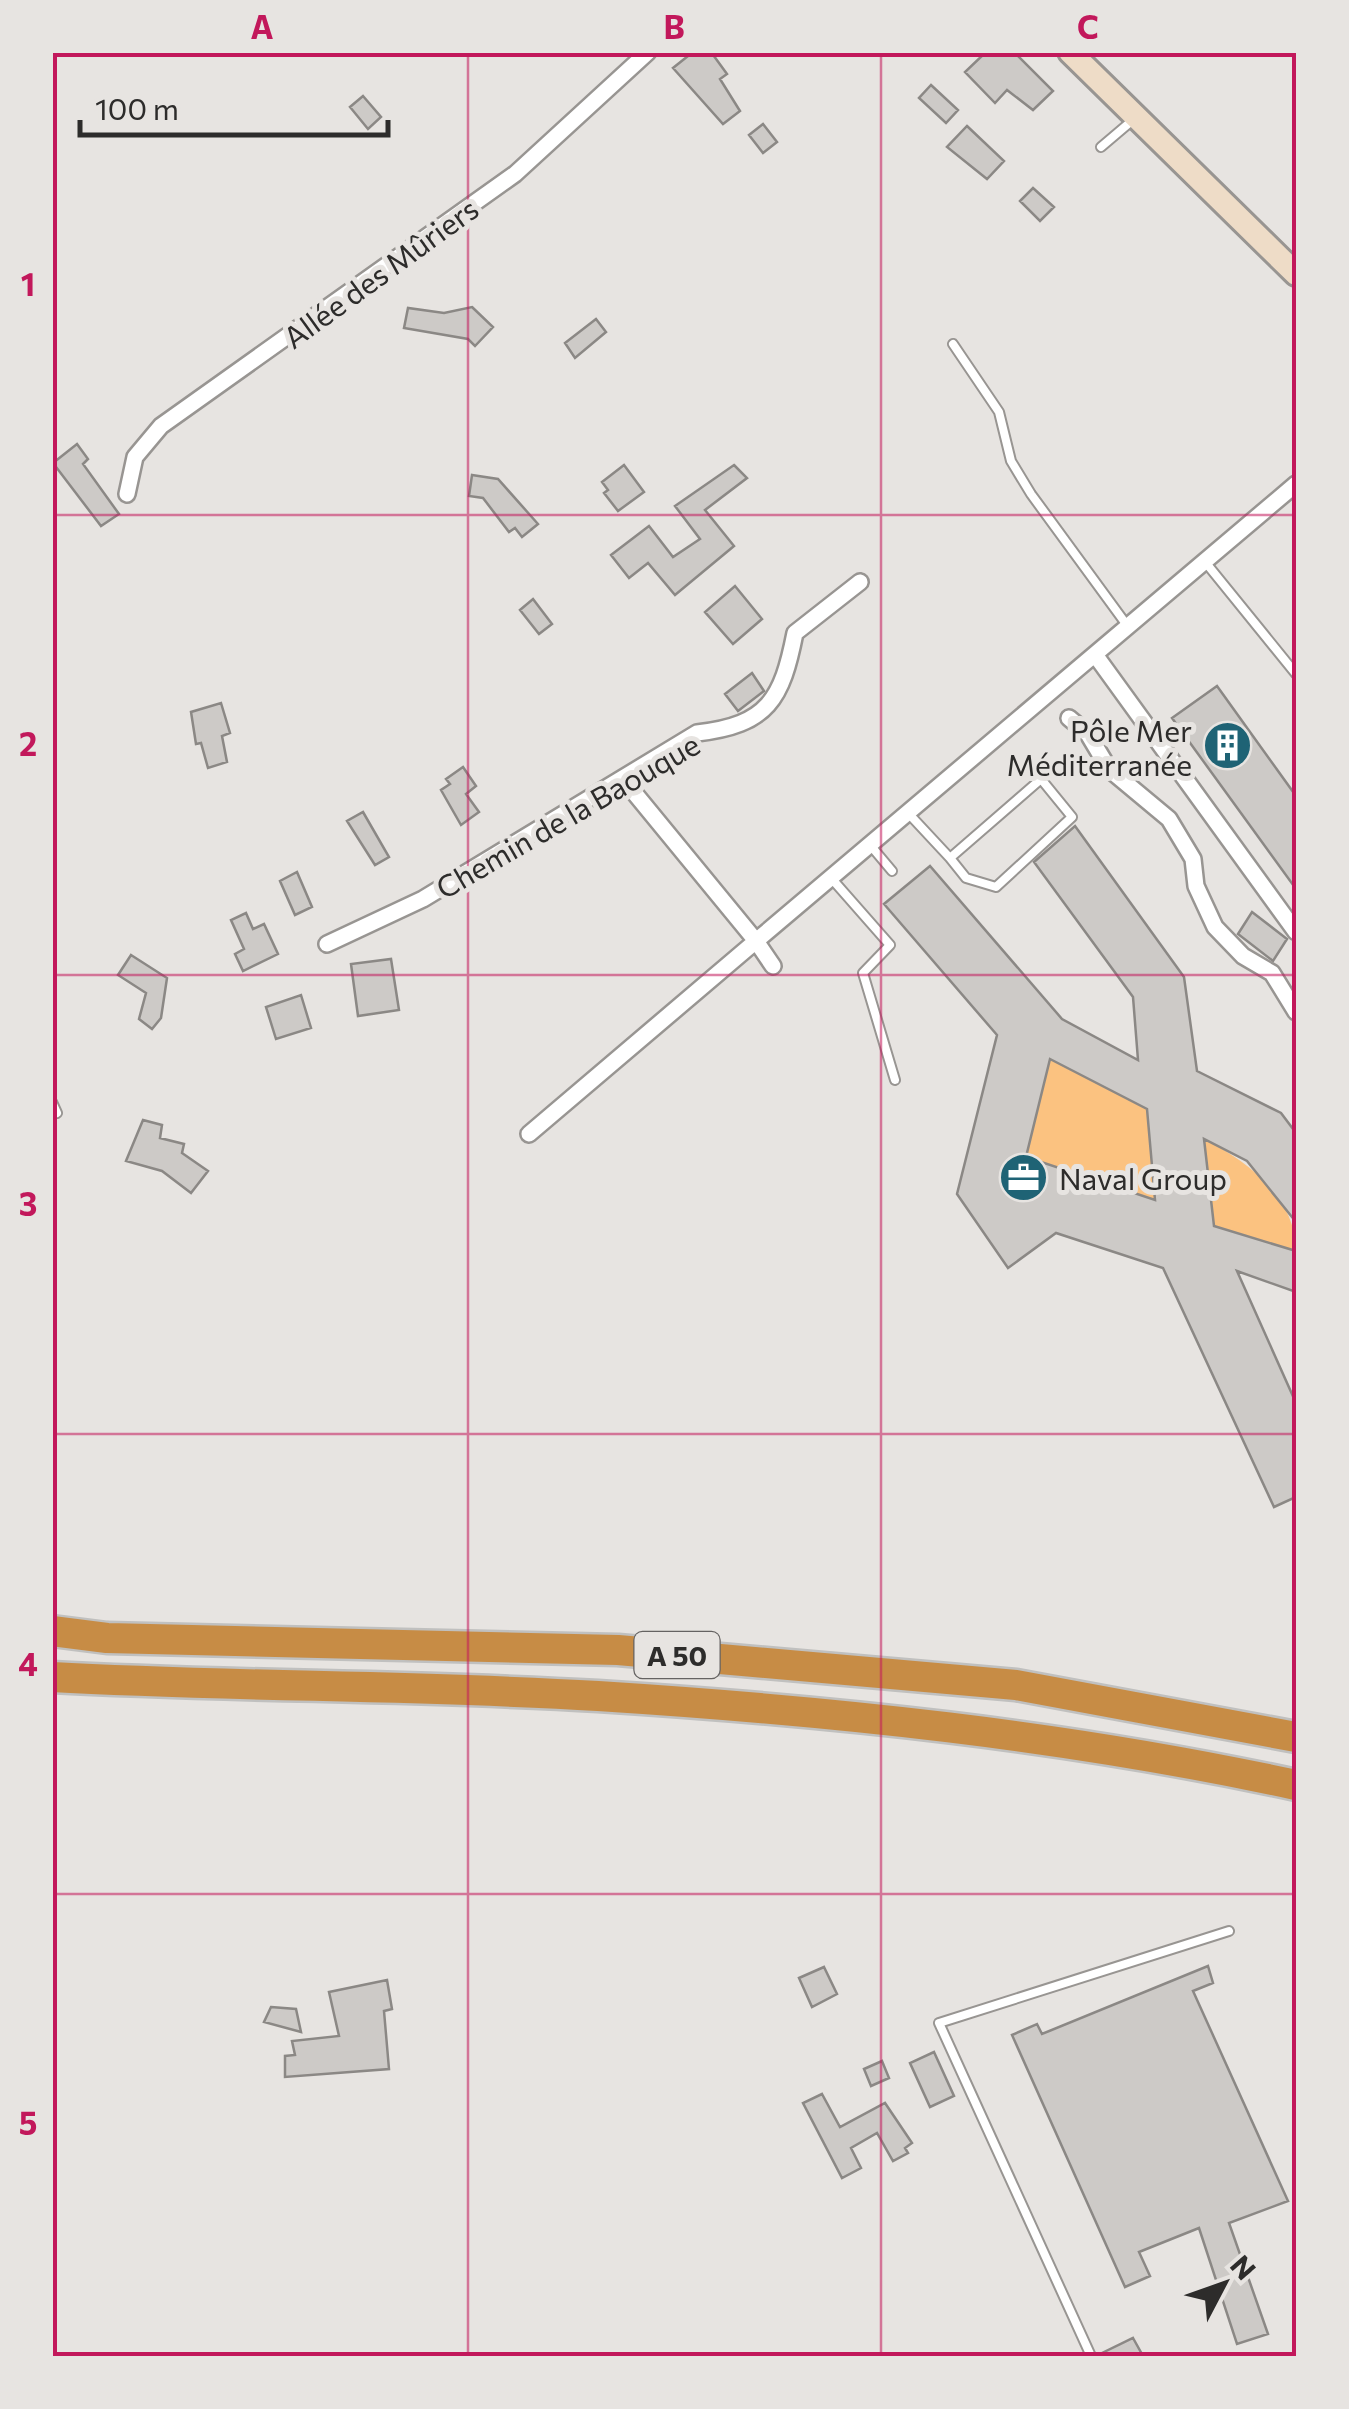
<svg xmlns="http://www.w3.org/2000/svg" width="1349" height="2409" viewBox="0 0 1349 2409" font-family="Commissioner,sans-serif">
<rect width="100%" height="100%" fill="#e7e4e1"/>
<!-- green -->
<path fill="#fbc280" d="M 1050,1059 L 1147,1109 L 1155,1200 L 1026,1157 Z
M 1204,1139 C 1249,1162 1296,1198 1296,1251 L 1214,1226 Z"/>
<!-- building -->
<path fill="#cdcac7" stroke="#8b8885" stroke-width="2.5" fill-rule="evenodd" d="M 693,52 L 711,52 L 727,74 L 720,79 L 740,111 L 723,124 L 673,68 Z
M 986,52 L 1014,52 L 1053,91 L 1033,110 L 1007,90 L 995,103 L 965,72 Z
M 931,85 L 958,110 L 946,123 L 919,98 Z
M 363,96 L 381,117 L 368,129 L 350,107 Z
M 763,124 L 777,142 L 763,153 L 749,135 Z
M 967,126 L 1004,161 L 987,179 L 947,147 Z
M 1033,188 L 1054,207 L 1040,221 L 1020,201 Z
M 472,307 L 493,327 L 475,346 L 468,339 L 404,328 L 408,308 L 444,313 Z
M 596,319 L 606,332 L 575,358 L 565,343 Z
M 77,444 L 88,459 L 83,464 L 119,514 L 101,526 L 53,463 Z
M 624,465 L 644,492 L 618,511 L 604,493 L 608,490 L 602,482 Z
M 734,465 L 747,478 L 705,510 L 734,546 L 675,595 L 648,563 L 629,578 L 611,555 L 649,526 L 673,557 L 700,539 L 675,506 Z
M 472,475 L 498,479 L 538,524 L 522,537 L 515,528 L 509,532 L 483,498 L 469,496 Z
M 735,586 L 762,619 L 733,644 L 705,612 Z
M 533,599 L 552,624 L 539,634 L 520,610 Z
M 752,673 L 764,691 L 738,711 L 725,694 Z
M 1217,686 L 1296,796 L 1296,889 L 1172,718 Z
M 221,703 L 230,733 L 222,736 L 227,762 L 208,768 L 201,743 L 196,744 L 191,712 Z
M 463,767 L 476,786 L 466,794 L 479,812 L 461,825 L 441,790 L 450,784 L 446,779 Z
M 363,812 L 389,857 L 375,865 L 347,821 Z
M 1075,826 L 1184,977 L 1197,1071 L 1281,1113 L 1296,1133 L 1296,1222 L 1247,1161 L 1204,1139 L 1214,1226 L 1296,1251 L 1296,1292 L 1237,1271 L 1296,1403 L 1296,1497 L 1274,1507 L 1163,1268 L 1056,1233 L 1008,1268 L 957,1194 L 997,1035 L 884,904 L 930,866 L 1062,1019 L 1138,1060 L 1133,997 L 1034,862 ZM 1050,1059 L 1147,1109 L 1155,1200 L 1026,1157 Z
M 297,872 L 312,907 L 295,915 L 280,881 Z
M 1252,912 L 1287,939 L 1273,961 L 1238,934 Z
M 246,913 L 253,929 L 264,924 L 278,954 L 243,971 L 235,954 L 244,949 L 231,920 Z
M 131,955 L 167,978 L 161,1018 L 152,1029 L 139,1019 L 146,993 L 118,975 Z
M 391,959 L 399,1010 L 358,1016 L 351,964 Z
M 301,995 L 311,1028 L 276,1039 L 266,1007 Z
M 143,1120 L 162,1125 L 160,1138 L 184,1144 L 182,1153 L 208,1171 L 191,1193 L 162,1171 L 126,1161 Z
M 1208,1966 L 1213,1983 L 1193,1991 L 1288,2201 L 1229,2223 L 1268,2334 L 1237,2344 L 1199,2228 L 1139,2252 L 1150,2276 L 1125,2287 L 1012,2035 L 1037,2024 L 1042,2034 Z
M 824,1967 L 837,1994 L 812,2007 L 799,1978 Z
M 387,1980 L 392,2009 L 384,2011 L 389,2069 L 285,2077 L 285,2056 L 295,2055 L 292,2041 L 339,2036 L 329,1992 Z
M 271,2007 L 296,2009 L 301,2032 L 264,2022 Z
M 934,2052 L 954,2096 L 930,2107 L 910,2063 Z
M 882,2061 L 889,2078 L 871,2086 L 864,2069 Z
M 822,2094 L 840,2127 L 885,2103 L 912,2143 L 905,2148 L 908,2153 L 893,2161 L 877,2133 L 851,2148 L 861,2168 L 842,2178 L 803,2103 Z
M 1133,2338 L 1143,2356 L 1098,2356 L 1098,2355 Z"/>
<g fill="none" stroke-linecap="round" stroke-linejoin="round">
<defs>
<path id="lane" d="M 1101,147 L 1134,119
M 953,344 L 999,412 L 1011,461 L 1031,494 L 1129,628
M 1206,563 L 1296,674
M 909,814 L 950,858 L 1041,779 L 1072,817 L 996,887 L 966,878 L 950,858
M 871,846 L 892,871
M 832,879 L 890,945 L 863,973 L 895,1080
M 52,1102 L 57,1113
M 1091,2356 L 939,2023 L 1229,1931"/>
<path id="street" d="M 127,494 L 135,457 L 161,426 L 515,174 L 648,52
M 1096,656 L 1296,932
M 1069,718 L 1088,734 L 1109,769 L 1169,819 L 1193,859 L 1196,886 L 1215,927 L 1243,956 L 1272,973 L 1296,1012
M 623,779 L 756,941 L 1296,484
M 327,944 L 423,899 L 697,733 C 768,725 782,699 795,633 L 860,582
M 529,1134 L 756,941 L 773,966"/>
<path id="secondary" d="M 1070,52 L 1296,274"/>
<path id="highway" d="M 52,1631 L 107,1638 L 618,1650 L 1016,1685 L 1296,1737
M 52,1677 C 234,1687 417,1685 598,1696 C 833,1711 1066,1735 1296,1785"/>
</defs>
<!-- lane casing -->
<use href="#lane" stroke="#989592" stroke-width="12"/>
<!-- street casing -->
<use href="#street" stroke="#989592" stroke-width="20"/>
<!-- secondary casing -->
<use href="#secondary" stroke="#989592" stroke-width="28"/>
<!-- highway casing -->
<use href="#highway" stroke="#c0c0bf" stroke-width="35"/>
<!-- lane -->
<use href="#lane" stroke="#fff" stroke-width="8"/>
<!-- street -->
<use href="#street" stroke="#fff" stroke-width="15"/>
<!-- secondary -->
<use href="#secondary" stroke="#eedcc7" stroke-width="22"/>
<!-- highway -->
<use href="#highway" stroke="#c78c45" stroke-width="30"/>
</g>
<!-- grid -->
<path fill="none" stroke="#c2185b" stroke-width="2.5" stroke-opacity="0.55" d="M 468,52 L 468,2356M 881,52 L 881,2356M 52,515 L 1296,515M 52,975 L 1296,975M 52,1434 L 1296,1434M 52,1894 L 1296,1894"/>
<!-- icons -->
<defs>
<symbol id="building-disc" viewBox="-11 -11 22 22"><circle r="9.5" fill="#1f6375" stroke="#e7e4e1"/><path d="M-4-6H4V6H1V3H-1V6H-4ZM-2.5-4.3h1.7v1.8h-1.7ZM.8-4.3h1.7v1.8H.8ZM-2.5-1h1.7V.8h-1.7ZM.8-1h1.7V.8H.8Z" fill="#fff"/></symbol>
<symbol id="office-disc" viewBox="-11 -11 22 22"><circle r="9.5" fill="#1f6375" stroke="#e7e4e1"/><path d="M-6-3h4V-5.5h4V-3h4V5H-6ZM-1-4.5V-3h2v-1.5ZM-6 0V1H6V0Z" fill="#fff"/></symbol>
</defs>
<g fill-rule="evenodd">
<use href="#building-disc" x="1200" y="718" width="55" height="55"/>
<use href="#office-disc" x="996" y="1150" width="55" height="55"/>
</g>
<g text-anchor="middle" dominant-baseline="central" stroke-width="10" stroke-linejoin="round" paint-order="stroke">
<!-- shield labels -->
<rect fill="#e7e4e1" stroke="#656362" stroke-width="2.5" x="634.5" y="1632" width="85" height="46" rx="8"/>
<g font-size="28" font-weight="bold" fill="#2d2c2b">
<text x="677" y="1655">A 50</text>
</g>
<!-- street labels -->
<g font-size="30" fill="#2d2c2b" stroke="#e7e4e1">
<text transform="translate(380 272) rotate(-36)">Allée des Mûriers</text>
<text transform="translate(567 815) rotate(-30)">Chemin de la Baouque</text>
</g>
<!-- poi labels -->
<g font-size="30" fill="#2d2c2b" stroke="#e7e4e1" text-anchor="end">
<text x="1192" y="729">Pôle Mer<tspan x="1192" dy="34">Méditerranée</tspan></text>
<text x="1059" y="1177" text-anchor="start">Naval Group</text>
</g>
</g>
<!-- border -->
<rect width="1349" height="2409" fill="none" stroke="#e7e4e1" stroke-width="110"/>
<!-- north arrow -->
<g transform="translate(1224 2284) rotate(49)" stroke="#e7e4e1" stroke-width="8" paint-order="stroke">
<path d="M0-8L18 38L0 25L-18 38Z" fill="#2d2c2b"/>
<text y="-15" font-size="28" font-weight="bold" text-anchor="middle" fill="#2d2c2b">N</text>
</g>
<!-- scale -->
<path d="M80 120v15h308v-15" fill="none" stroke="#2d2c2b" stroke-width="5"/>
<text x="95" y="120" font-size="30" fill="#2d2c2b" stroke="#e7e4e1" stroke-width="8" paint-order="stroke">100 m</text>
<rect x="55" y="55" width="1239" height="2299" fill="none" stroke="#c2185b" stroke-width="4"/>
<g font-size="32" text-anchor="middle" font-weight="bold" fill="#c2185b">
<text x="262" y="39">A</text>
<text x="674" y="39">B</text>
<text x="1088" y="39">C</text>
<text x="28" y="296">1</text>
<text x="28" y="756">2</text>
<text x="28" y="1216">3</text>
<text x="28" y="1676">4</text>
<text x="28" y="2135">5</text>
</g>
</svg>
